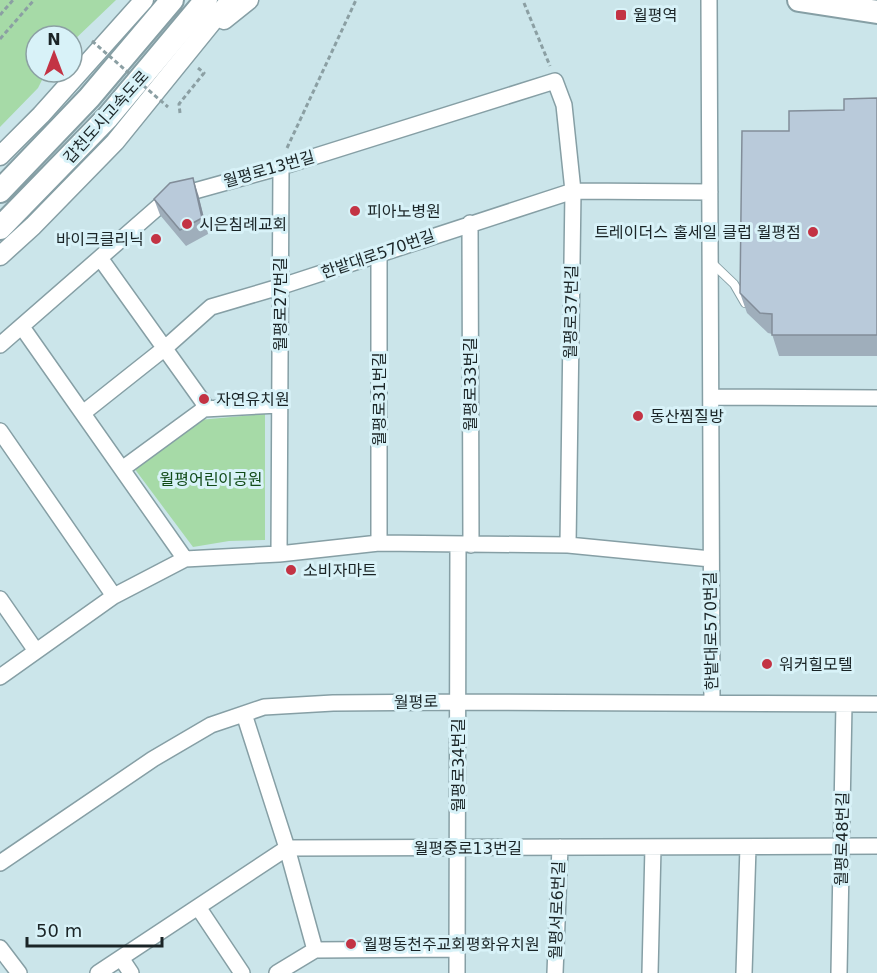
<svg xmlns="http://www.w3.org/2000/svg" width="877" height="973" viewBox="0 0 877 973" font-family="'DejaVu Sans','Noto Sans KR',sans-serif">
<rect width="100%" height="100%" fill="#cbe5ea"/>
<!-- green -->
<path fill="#a6daa7" d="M 0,0 L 116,0 L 72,42 L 72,36 L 36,36 L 36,72 L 46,72 L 38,88 L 0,127 Z
M 265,414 L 265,540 L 229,541 L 193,547 L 134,468 L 199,420 Z"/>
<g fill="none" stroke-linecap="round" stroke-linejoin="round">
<defs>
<path id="service" d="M 711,262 L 734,284 L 745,303"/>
<path id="minor" d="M 709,0 L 712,703
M 470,223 L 471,545
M 100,258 L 203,402 L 204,409
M 22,327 L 185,559
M 0,345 L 165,201 L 191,192 L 281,167 L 555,81 L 564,105 L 573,191 L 568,545
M 711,397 L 877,398
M 83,413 L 165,348 L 211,307 L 279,287 L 573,191 L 710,192
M 0,431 L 114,596
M 122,469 L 204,409 L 279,405
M 379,543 L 379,254
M 279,554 L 281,167
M 0,599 L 36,651
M 0,677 L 114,596 L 185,559 L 279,554 L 379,543 L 568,545 L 711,559
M 244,714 L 287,848 L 315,950
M 0,863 L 153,759 L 211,725 L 264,707 L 333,703 L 458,702 L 877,704
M 198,907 L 242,973
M 0,948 L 19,973
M 121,958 L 131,973
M 98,973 L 287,848 L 877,846
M 277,973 L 315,950 L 456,949
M 457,973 L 458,544
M 555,973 L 560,847
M 650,973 L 653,847
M 744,973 L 748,847
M 839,973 L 844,704"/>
<path id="tertiary" d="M 224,20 L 249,0
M 0,156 L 41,115 L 144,0
M 0,256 L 33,226 L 115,142 L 230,0"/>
<path id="primary" d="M 799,0 L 877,12
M 0,191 L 89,98 L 172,0
M 0,228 L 108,117 L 206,0"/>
</defs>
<!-- service casing -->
<use href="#service" stroke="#869fa5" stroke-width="10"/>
<!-- minor casing -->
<use href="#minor" stroke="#869fa5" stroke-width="18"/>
<!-- tertiary casing -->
<use href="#tertiary" stroke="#869fa5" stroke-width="21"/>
<!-- primary casing -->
<use href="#primary" stroke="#869fa5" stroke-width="26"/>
<!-- path -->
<path stroke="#8b9fa3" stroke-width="3" stroke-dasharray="4.5 3" stroke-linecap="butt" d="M 524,3 L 550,66
M 0,15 L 13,0
M 0,39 L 34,0
M 180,113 L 179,104 L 204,73 L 198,68
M 287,148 L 356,0"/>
<!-- service -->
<use href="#service" stroke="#fff" stroke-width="8"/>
<!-- minor -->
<use href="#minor" stroke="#fff" stroke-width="15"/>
<!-- tertiary -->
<use href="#tertiary" stroke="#fff" stroke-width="18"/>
<!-- primary -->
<use href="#primary" stroke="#fff" stroke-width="22"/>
<!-- path-bridge -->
<path stroke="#8b9fa3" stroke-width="3" stroke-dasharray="4.5 3" stroke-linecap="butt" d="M 92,41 L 168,107"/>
</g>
<!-- wall -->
<path fill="#9faebb" d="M 877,98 L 877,356 L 779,356 L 772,334 L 768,333 L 747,313 L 740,293 L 789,131 Z
M 198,194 L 208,234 L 186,246 L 160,215 L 154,199 Z"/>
<!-- shaded-wall -->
<path fill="#828d99" d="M 193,178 L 198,194 L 208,234 L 202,218 Z"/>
<!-- building -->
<path fill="#b9cada" stroke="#828d99" stroke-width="1.5" d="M 877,98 L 877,335 L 772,335 L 772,314 L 760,313 L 740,293 L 742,131 L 789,131 L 789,111 L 844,110 L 844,99 Z
M 193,178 L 202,218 L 180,230 L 154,199 L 170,183 Z"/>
<!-- markers -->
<g fill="#c33344" stroke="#d8f2f8" stroke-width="2">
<rect x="615" y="9" width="12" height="12" rx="3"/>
<circle cx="355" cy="211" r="6"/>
<circle cx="187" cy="224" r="6"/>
<circle cx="813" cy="232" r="6"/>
<circle cx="156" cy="239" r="6"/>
<circle cx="204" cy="399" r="6"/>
<circle cx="638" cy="416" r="6"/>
<circle cx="291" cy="570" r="6"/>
<circle cx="767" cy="664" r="6"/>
<circle cx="351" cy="944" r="6"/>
</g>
<g text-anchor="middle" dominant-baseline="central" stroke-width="6" stroke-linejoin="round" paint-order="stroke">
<!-- poi labels -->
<g font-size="16" fill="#1a2426" stroke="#d8f2f8" text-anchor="start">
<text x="633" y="15">월평역</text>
<text x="367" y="211">피아노병원</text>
<text x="199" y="224">시은침례교회</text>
<text x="801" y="232" text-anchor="end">트레이더스 홀세일 클럽 월평점</text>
<text x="144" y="239" text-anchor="end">바이크클리닉</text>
<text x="216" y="399">자연유치원</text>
<text x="650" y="416">동산찜질방</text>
<text x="303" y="570">소비자마트</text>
<text x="779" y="664">워커힐모텔</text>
<text x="363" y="944">월평동천주교회평화유치원</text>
</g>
<!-- street labels -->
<g font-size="16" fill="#1a2426" stroke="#d8f2f8">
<text transform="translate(106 117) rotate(-48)">갑천도시고속도로</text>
<text transform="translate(269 169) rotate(-16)">월평로13번길</text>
<text transform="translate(378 254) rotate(-19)">한밭대로570번길</text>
<text transform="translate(280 304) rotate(-90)">월평로27번길</text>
<text transform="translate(571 312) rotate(-89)">월평로37번길</text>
<text transform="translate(470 384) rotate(-90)">월평로33번길</text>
<text transform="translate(379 399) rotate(-90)">월평로31번길</text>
<text transform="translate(711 631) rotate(-91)">한밭대로570번길</text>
<text transform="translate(416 702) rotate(-1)">월평로</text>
<text transform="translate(458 765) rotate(-90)">월평로34번길</text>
<text transform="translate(842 839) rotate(-89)">월평로48번길</text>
<text x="468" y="848">월평중로13번길</text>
<text transform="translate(557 910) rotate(-88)">월평서로6번길</text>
</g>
<!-- park labels -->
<g font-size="16" fill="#104a17" stroke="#d8f2f8">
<text x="211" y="479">월평어린이공원</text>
</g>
</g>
<!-- north arrow -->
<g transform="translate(54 54)"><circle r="28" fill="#d8f2f8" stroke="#8ca0a4" stroke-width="1.5"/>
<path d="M0-4.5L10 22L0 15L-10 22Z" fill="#c33344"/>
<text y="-9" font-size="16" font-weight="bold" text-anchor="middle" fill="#1a2426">N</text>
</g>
<!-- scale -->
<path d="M27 937v9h135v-9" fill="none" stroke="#1a2426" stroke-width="3"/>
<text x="36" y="937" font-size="18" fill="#1a2426" stroke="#d8f2f8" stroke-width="4.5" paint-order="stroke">50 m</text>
</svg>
